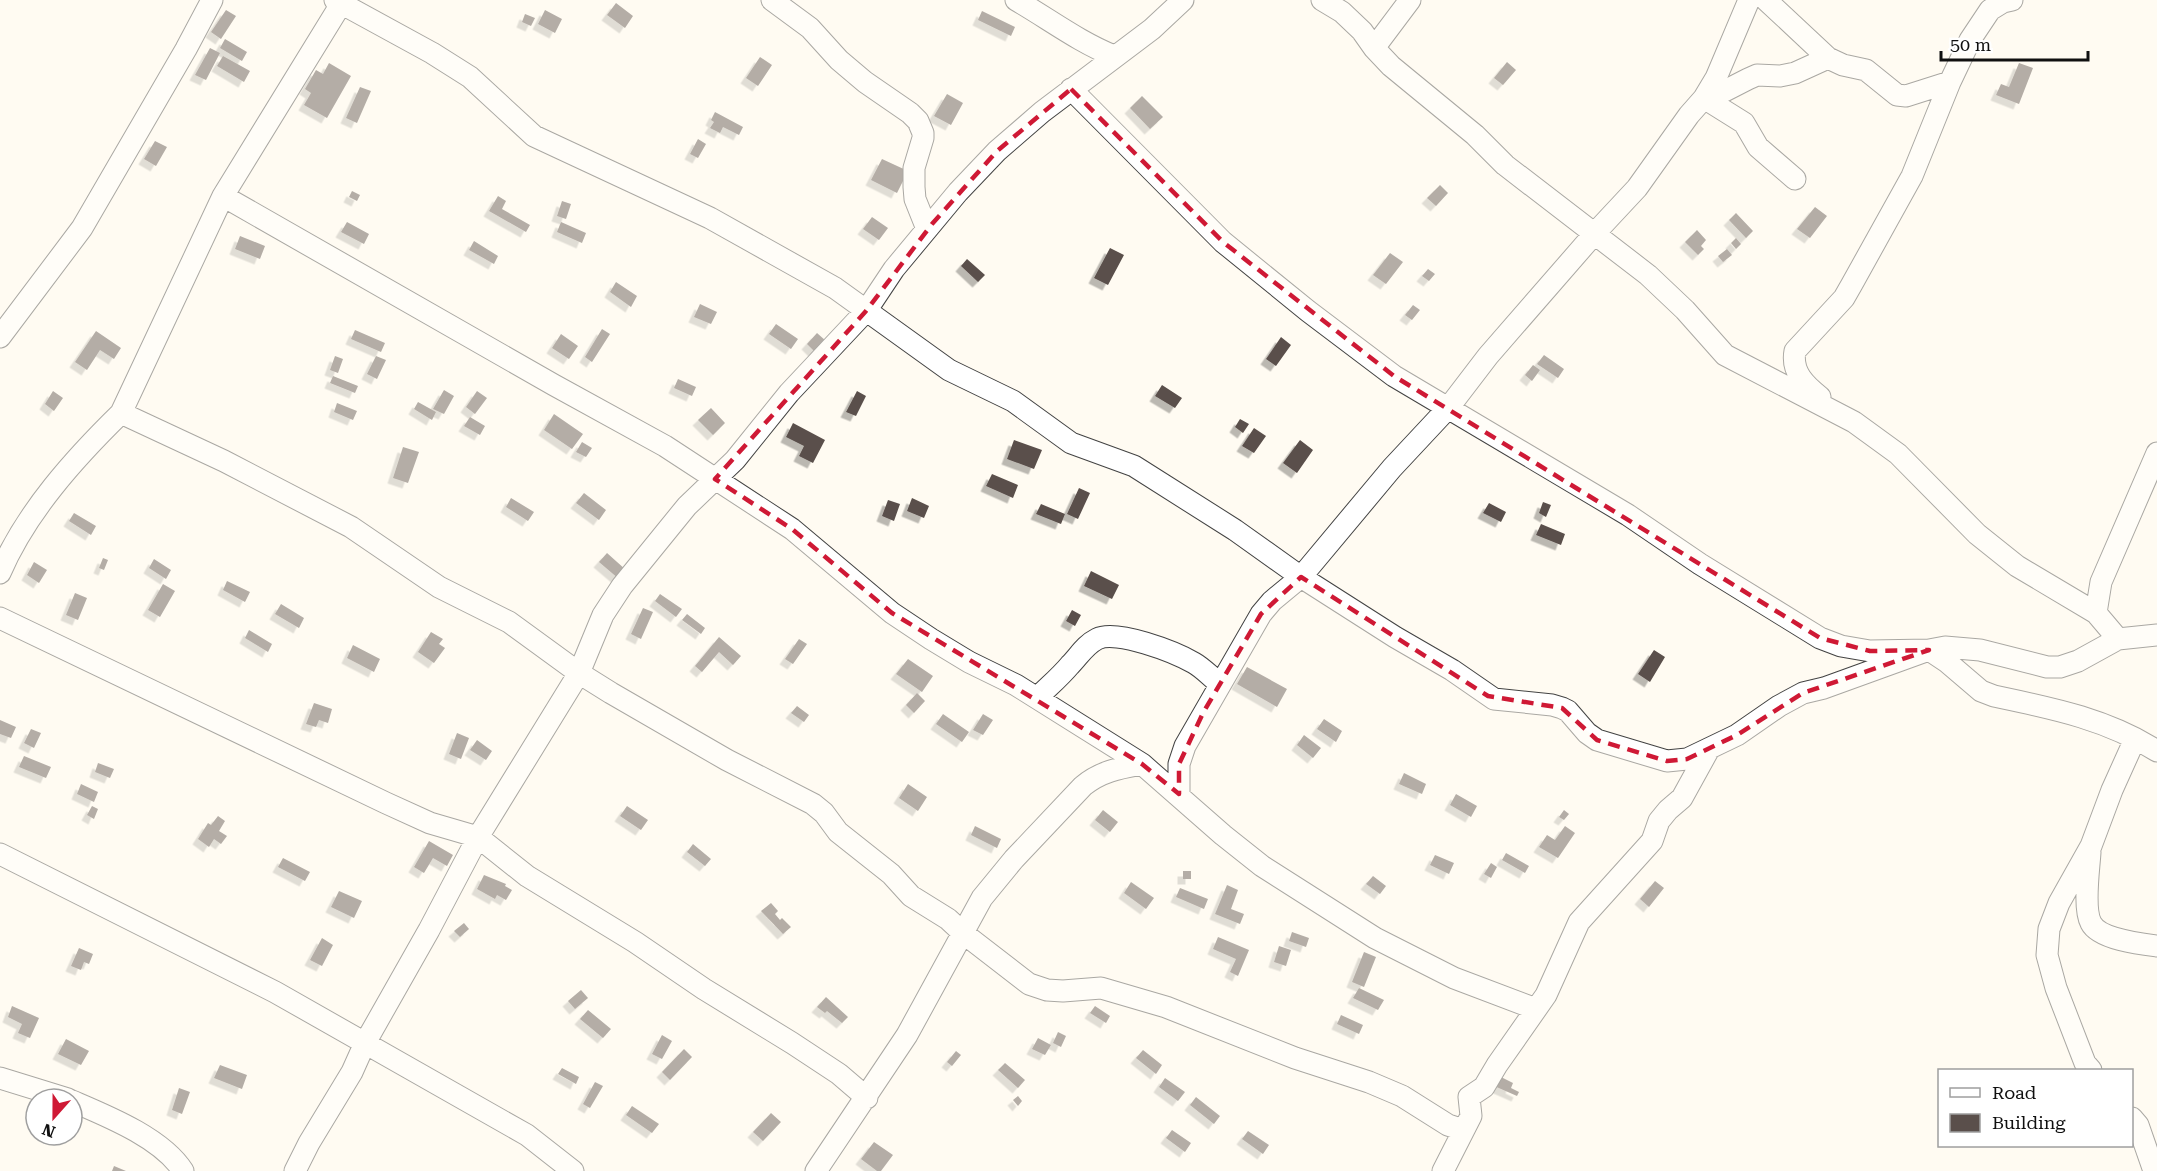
<svg xmlns="http://www.w3.org/2000/svg" width="2157" height="1171" viewBox="0 0 2157 1171" font-family="'Roboto Serif',serif">
<defs>
<filter id="shadow"><feDropShadow dx="-5.5" dy="5.5" stdDeviation="0" flood-color="#0004"/></filter>
</defs>
<rect width="100%" height="100%" fill="#fffbf2"/>
<!-- building -->
<path fill="#5a4f4b" filter="url(#shadow)" d="M 616,3 L 633,16 L 625,28 L 607,15 Z
M 226,10 L 236,16 L 221,39 L 211,32 Z
M 545,10 L 562,19 L 555,33 L 538,24 Z
M 982,11 L 1015,27 L 1011,36 L 978,20 Z
M 525,14 L 535,18 L 531,26 L 522,22 Z
M 225,39 L 247,52 L 242,61 L 220,48 Z
M 210,48 L 220,53 L 206,80 L 195,75 Z
M 223,56 L 250,71 L 244,82 L 217,66 Z
M 760,57 L 772,65 L 758,86 L 746,78 Z
M 1507,62 L 1516,70 L 1503,85 L 1494,78 Z
M 329,63 L 351,76 L 327,118 L 304,105 L 311,93 L 305,89 L 316,70 L 323,74 Z
M 2019,63 L 2033,68 L 2019,104 L 1996,95 L 2001,84 L 2009,87 Z
M 360,87 L 371,91 L 357,123 L 346,118 Z
M 947,94 L 963,103 L 951,125 L 934,116 Z
M 1142,96 L 1163,117 L 1150,129 L 1130,108 Z
M 715,112 L 743,127 L 739,135 L 723,127 L 720,133 L 710,128 L 714,122 L 711,120 Z
M 698,139 L 706,144 L 698,158 L 690,154 Z
M 155,141 L 167,147 L 156,166 L 144,159 Z
M 882,159 L 908,171 L 897,193 L 871,180 Z
M 1440,185 L 1448,193 L 1436,206 L 1427,198 Z
M 352,191 L 360,195 L 357,201 L 349,197 Z
M 498,196 L 506,201 L 502,209 L 530,225 L 526,232 L 489,211 Z
M 562,201 L 571,204 L 566,219 L 557,216 Z
M 1815,207 L 1827,216 L 1810,238 L 1797,229 Z
M 1736,213 L 1753,231 L 1746,238 L 1729,220 Z
M 872,217 L 888,228 L 879,240 L 863,229 Z
M 347,222 L 369,234 L 364,244 L 341,232 Z
M 561,222 L 586,233 L 582,243 L 557,232 Z
M 1697,230 L 1706,240 L 1701,246 L 1704,249 L 1698,255 L 1685,242 Z
M 240,236 L 265,246 L 260,259 L 235,249 Z
M 1736,238 L 1741,244 L 1736,249 L 1731,243 Z
M 474,241 L 498,256 L 494,264 L 469,250 Z
M 1110,248 L 1124,255 L 1108,285 L 1094,278 Z
M 1727,249 L 1732,255 L 1723,262 L 1718,256 Z
M 1390,253 L 1403,262 L 1386,284 L 1373,275 Z
M 967,259 L 985,275 L 978,282 L 961,266 Z
M 1428,269 L 1435,274 L 1429,281 L 1422,276 Z
M 616,282 L 637,296 L 631,307 L 610,292 Z
M 700,304 L 717,312 L 711,324 L 694,317 Z
M 1413,305 L 1420,310 L 1412,320 L 1405,315 Z
M 776,324 L 798,339 L 791,349 L 769,334 Z
M 602,329 L 610,334 L 592,362 L 585,357 Z
M 355,330 L 385,343 L 381,352 L 351,339 Z
M 96,331 L 121,348 L 114,359 L 100,350 L 87,370 L 75,362 Z
M 817,333 L 826,341 L 815,352 L 807,344 Z
M 561,334 L 578,346 L 569,359 L 552,348 Z
M 1281,337 L 1291,345 L 1276,366 L 1266,359 Z
M 1544,355 L 1564,369 L 1558,378 L 1537,364 Z
M 335,356 L 343,359 L 338,373 L 330,370 Z
M 376,356 L 386,360 L 377,379 L 367,374 Z
M 1533,365 L 1540,370 L 1532,381 L 1525,375 Z
M 333,376 L 358,386 L 355,393 L 330,383 Z
M 678,379 L 696,387 L 692,396 L 674,388 Z
M 1162,385 L 1182,398 L 1175,408 L 1155,396 Z
M 444,390 L 454,396 L 444,414 L 433,409 Z
M 53,391 L 63,398 L 54,411 L 45,404 Z
M 477,391 L 487,398 L 475,414 L 466,407 Z
M 857,391 L 866,396 L 856,416 L 846,412 Z
M 418,402 L 436,412 L 432,420 L 414,409 Z
M 337,403 L 357,411 L 353,420 L 334,412 Z
M 711,408 L 725,423 L 713,435 L 698,420 Z
M 554,414 L 583,434 L 572,449 L 544,430 Z
M 470,417 L 485,426 L 480,435 L 464,426 Z
M 1240,419 L 1249,424 L 1243,433 L 1235,427 Z
M 793,423 L 825,440 L 813,463 L 799,456 L 804,446 L 786,437 Z
M 1254,428 L 1266,436 L 1254,453 L 1242,446 Z
M 1014,440 L 1042,450 L 1034,469 L 1007,459 Z
M 1300,440 L 1313,450 L 1297,473 L 1283,463 Z
M 582,442 L 592,448 L 586,457 L 576,452 Z
M 403,447 L 419,452 L 408,483 L 393,478 Z
M 992,474 L 1018,485 L 1013,498 L 986,486 Z
M 1079,488 L 1090,493 L 1078,519 L 1067,514 Z
M 584,493 L 606,510 L 599,520 L 576,503 Z
M 511,498 L 534,512 L 528,521 L 506,507 Z
M 912,498 L 929,506 L 924,518 L 907,511 Z
M 888,500 L 900,504 L 894,521 L 882,516 Z
M 1543,502 L 1551,505 L 1546,517 L 1539,513 Z
M 1489,503 L 1506,512 L 1501,522 L 1483,513 Z
M 1041,504 L 1065,514 L 1061,524 L 1036,514 Z
M 74,513 L 96,526 L 91,535 L 69,521 Z
M 1541,524 L 1565,534 L 1561,545 L 1536,535 Z
M 607,553 L 626,570 L 619,579 L 599,562 Z
M 103,558 L 108,560 L 104,570 L 99,568 Z
M 154,559 L 171,570 L 166,579 L 149,568 Z
M 34,562 L 47,570 L 39,583 L 27,575 Z
M 1091,571 L 1119,585 L 1112,599 L 1084,586 Z
M 227,581 L 250,592 L 245,602 L 223,590 Z
M 163,584 L 175,591 L 160,617 L 148,610 Z
M 75,593 L 87,598 L 78,620 L 66,615 Z
M 660,594 L 682,609 L 676,617 L 655,601 Z
M 281,604 L 304,618 L 299,628 L 275,614 Z
M 643,608 L 653,612 L 641,639 L 631,634 Z
M 1072,610 L 1081,615 L 1075,626 L 1066,621 Z
M 687,614 L 705,628 L 701,634 L 682,620 Z
M 249,630 L 272,644 L 268,652 L 245,638 Z
M 431,632 L 443,639 L 439,644 L 445,648 L 434,663 L 418,652 Z
M 719,637 L 741,656 L 733,665 L 719,652 L 702,672 L 695,666 Z
M 799,639 L 807,644 L 793,664 L 785,659 Z
M 353,645 L 380,659 L 374,672 L 347,658 Z
M 1654,650 L 1665,657 L 1650,682 L 1638,674 Z
M 908,659 L 933,676 L 922,692 L 896,674 Z
M 1247,667 L 1287,689 L 1277,707 L 1237,684 Z
M 917,693 L 925,701 L 914,713 L 906,705 Z
M 314,703 L 332,709 L 328,723 L 319,720 L 316,727 L 306,724 Z
M 797,706 L 809,715 L 804,722 L 791,713 Z
M 943,714 L 969,732 L 962,742 L 936,724 Z
M 983,714 L 993,720 L 983,735 L 973,730 Z
M 1324,719 L 1342,731 L 1336,742 L 1317,729 Z
M 0,720 L 16,727 L 11,738 L 0,734 Z
M 31,729 L 41,733 L 34,748 L 24,743 Z
M 457,733 L 469,738 L 461,759 L 449,754 Z
M 1304,735 L 1321,748 L 1313,758 L 1297,745 Z
M 477,740 L 492,751 L 486,760 L 470,750 Z
M 24,756 L 51,767 L 46,778 L 19,767 Z
M 98,763 L 114,769 L 110,778 L 95,772 Z
M 1404,773 L 1426,784 L 1422,794 L 1399,784 Z
M 81,784 L 98,792 L 94,802 L 77,794 Z
M 908,784 L 927,797 L 918,811 L 899,798 Z
M 1456,794 L 1477,806 L 1471,817 L 1450,805 Z
M 92,806 L 98,809 L 94,819 L 87,815 Z
M 627,806 L 648,820 L 641,830 L 620,816 Z
M 1103,810 L 1118,822 L 1110,832 L 1095,820 Z
M 1564,810 L 1569,814 L 1564,820 L 1559,817 Z
M 218,816 L 225,821 L 219,831 L 227,836 L 221,844 L 214,839 L 209,847 L 198,839 L 208,823 L 211,825 Z
M 975,826 L 1001,839 L 997,848 L 971,835 Z
M 1565,826 L 1575,833 L 1558,858 L 1539,847 L 1547,835 L 1555,840 Z
M 429,841 L 453,855 L 447,866 L 433,858 L 424,873 L 414,867 Z
M 693,844 L 711,859 L 705,866 L 687,852 Z
M 1506,853 L 1529,866 L 1525,873 L 1502,860 Z
M 1435,855 L 1454,863 L 1449,874 L 1430,865 Z
M 283,858 L 310,872 L 305,881 L 278,867 Z
M 1491,863 L 1497,867 L 1491,878 L 1484,874 Z
M 1183,871 L 1191,871 L 1191,879 L 1183,879 Z
M 484,875 L 506,884 L 505,886 L 512,890 L 506,900 L 497,895 L 495,899 L 477,889 Z
M 1373,876 L 1386,886 L 1380,894 L 1366,884 Z
M 1655,881 L 1664,888 L 1649,907 L 1640,899 Z
M 1131,882 L 1154,898 L 1146,909 L 1124,893 Z
M 1227,885 L 1238,890 L 1231,909 L 1244,914 L 1240,924 L 1215,914 Z
M 1180,888 L 1208,899 L 1204,909 L 1176,897 Z
M 339,891 L 362,901 L 354,918 L 331,907 Z
M 771,903 L 778,911 L 775,914 L 780,920 L 782,918 L 791,927 L 783,934 L 761,911 Z
M 464,923 L 469,929 L 460,937 L 454,931 Z
M 1292,932 L 1309,938 L 1306,947 L 1289,941 Z
M 1218,937 L 1249,950 L 1238,976 L 1230,972 L 1236,959 L 1213,949 Z
M 322,938 L 333,945 L 322,966 L 310,960 Z
M 1279,946 L 1291,950 L 1286,966 L 1274,962 Z
M 79,948 L 93,954 L 89,964 L 84,962 L 81,970 L 71,966 Z
M 1364,952 L 1376,957 L 1364,987 L 1352,982 Z
M 1359,988 L 1384,1000 L 1378,1010 L 1353,998 Z
M 581,990 L 588,998 L 575,1009 L 568,1001 Z
M 826,997 L 848,1017 L 842,1023 L 827,1011 L 825,1013 L 817,1007 Z
M 12,1006 L 39,1018 L 30,1038 L 18,1033 L 22,1024 L 8,1017 Z
M 1095,1006 L 1110,1016 L 1106,1023 L 1090,1013 Z
M 588,1010 L 611,1029 L 603,1038 L 580,1019 Z
M 1341,1015 L 1363,1025 L 1359,1034 L 1337,1024 Z
M 1058,1032 L 1066,1036 L 1061,1047 L 1053,1043 Z
M 662,1035 L 672,1041 L 662,1059 L 652,1054 Z
M 1038,1038 L 1051,1045 L 1045,1055 L 1032,1049 Z
M 66,1039 L 89,1051 L 81,1065 L 58,1054 Z
M 684,1049 L 692,1057 L 670,1080 L 662,1072 Z
M 1143,1050 L 1162,1065 L 1156,1074 L 1136,1058 Z
M 956,1051 L 961,1055 L 952,1066 L 947,1062 Z
M 1005,1063 L 1025,1080 L 1018,1088 L 998,1070 Z
M 220,1065 L 247,1075 L 242,1089 L 214,1078 Z
M 562,1068 L 579,1077 L 576,1084 L 558,1074 Z
M 1497,1075 L 1513,1083 L 1511,1088 L 1519,1092 L 1517,1096 L 1492,1085 Z
M 1165,1078 L 1185,1092 L 1178,1101 L 1159,1087 Z
M 595,1082 L 603,1086 L 590,1108 L 583,1104 Z
M 179,1088 L 190,1092 L 182,1114 L 172,1110 Z
M 1018,1096 L 1022,1101 L 1018,1106 L 1013,1100 Z
M 1196,1097 L 1220,1116 L 1214,1124 L 1190,1105 Z
M 632,1106 L 659,1124 L 652,1133 L 626,1115 Z
M 771,1113 L 781,1122 L 763,1141 L 753,1132 Z
M 1172,1130 L 1191,1143 L 1185,1152 L 1166,1138 Z
M 1248,1131 L 1269,1145 L 1263,1154 L 1242,1139 Z
M 874,1142 L 893,1155 L 881,1171 L 877,1171 L 861,1159 Z
M 114,1166 L 126,1171 L 112,1171 Z"/>
<g fill="none" stroke-linecap="round" stroke-linejoin="round">
<defs>
<path id="street" d="M 335,0 L 432,53 L 470,77 L 534,136 L 710,218 L 835,288 L 949,370 L 1013,401 L 1071,443 L 1134,466 L 1235,530 L 1301,577 L 1395,637 L 1452,670 L 1494,699 L 1552,705 L 1562,708 L 1568,711 L 1587,733 L 1597,740 L 1667,761 L 1687,759 L 1737,735 L 1779,706 L 1803,693 L 1824,688 L 1929,650 L 1945,647 L 1980,650 L 2047,667 L 2060,667 L 2078,661 L 2118,639 L 2157,635
M 772,0 L 810,28 L 839,60 L 865,82 L 910,113 L 918,121 L 923,133 L 923,138 L 914,168 L 914,187 L 915,199 L 927,229
M 1016,0 C 1049,19 1079,42 1114,56
M 1322,0 L 1342,12 L 1362,31 L 1374,48 L 1391,66 L 1475,135 L 1505,165 L 1648,275 L 1685,310 L 1725,355 L 1854,422 L 1898,454 L 1977,534 L 2017,566 L 2096,613 L 2118,639
M 1766,0 L 1828,58 L 1843,65 L 1866,70 L 1897,95 L 1906,96 L 1950,82
M 1374,48 L 1410,0
M 1071,89 L 1223,242 L 1308,311 L 1394,376 L 1628,515 L 1700,564 L 1820,638 L 1841,646 L 1870,651 L 1929,650 L 1947,662 L 1981,691 L 1994,696 C 2051,708 2107,719 2157,751
M 1704,98 L 1744,123 L 1758,147 L 1795,179
M 1707,100 L 1748,79 L 1757,75 L 1780,76 L 1795,73 L 1828,58
M 223,196 L 554,385 L 665,446 L 792,529 L 892,613 L 931,639 L 969,662 L 1016,685 L 1142,764 L 1223,835 L 1262,866 L 1375,938 L 1454,978 L 1536,1009
M 0,337 L 82,228 L 186,49 L 212,0
M 1820,397 C 1805,385 1791,372 1795,351 L 1844,298 L 1852,284 L 1912,176 L 1950,82 L 1970,40 L 1990,10 L 2003,2 L 2012,0
M 121,413 L 224,461 L 351,527 L 439,587 L 509,622 L 579,673 L 611,693 L 727,760 L 813,804 L 824,813 L 838,832 L 891,874 L 911,896 L 948,919 L 963,933 L 1029,984 L 1047,990 L 1063,991 L 1101,988 L 1166,1007 L 1295,1058 L 1369,1082 L 1402,1096 L 1448,1125 L 1463,1130
M 0,573 C 26,512 75,458 121,413 L 223,196 L 341,4
M 2096,613 L 2101,582 L 2157,453
M 0,618 L 386,803 L 430,823 L 478,837 L 527,876 L 635,942 L 704,989 L 792,1043 L 839,1074 L 867,1098
M 1037,698 C 1048,687 1060,677 1070,665 C 1079,656 1085,645 1097,639 C 1116,629 1175,652 1194,663 C 1203,668 1211,677 1220,684
M 1179,794 L 1179,764 L 1185,746 L 1261,614 L 1272,601 L 1301,577 L 1392,468 L 1449,407 L 1488,356 L 1595,233 L 1637,188 L 1689,115 L 1704,98 L 1716,78 L 1749,0
M 2090,852 C 2089,870 2083,908 2091,923 C 2099,939 2141,944 2157,946
M 0,854 L 275,992 L 527,1135 L 573,1171
M 2091,1070 L 2085,1063 L 2056,988 L 2047,955 L 2049,929 L 2059,903 L 2091,846 L 2112,790 L 2135,739
M 0,1078 L 68,1099
M 72,1101 C 107,1116 162,1138 183,1171
M 2132,1118 L 2138,1125 L 2154,1171
M 295,1171 L 309,1143 L 352,1072 L 365,1043 L 429,930 L 478,837 L 579,673 L 603,615 L 622,586 L 687,506 L 735,460 L 789,393 L 866,311 L 894,269 L 958,192 L 997,151 L 1042,112 L 1152,29 L 1183,0
M 816,1171 L 907,1035 L 982,898 L 1014,859 L 1083,786 C 1101,771 1120,768 1142,764
M 1443,1171 L 1471,1116 L 1469,1097 L 1484,1087 L 1497,1065 L 1546,995 L 1579,922 L 1652,841 L 1659,821 L 1668,810 L 1682,798 L 1709,749"/>
</defs>
<!-- street casing -->
<use href="#street" stroke="#434343" stroke-width="23"/>
<!-- street -->
<use href="#street" stroke="#fff" stroke-width="21"/>
</g>
<!-- marked area -->
<path d="M0 0H2157V1171H0ZM 1071,89 L 1223,242 L 1394,376 L 1820,638 L 1870,651 L 1929,650 L 1803,693 L 1737,735 L 1687,759 L 1667,761 L 1597,740 L 1562,708 L 1488,696 L 1301,577 L 1261,614 L 1203,713 L 1179,764 L 1179,794 L 1142,764 L 892,613 L 792,529 L 715,479 L 866,311 L 932,224 L 997,151 Z" fill="#fffbf2" fill-opacity=".55" fill-rule="evenodd"/>
<path fill="none" stroke="#cf1935" stroke-width="4.5" stroke-dasharray="12 8" stroke-linejoin="round" d="M 1071,89 L 1223,242 L 1394,376 L 1820,638 L 1870,651 L 1929,650 L 1803,693 L 1737,735 L 1687,759 L 1667,761 L 1597,740 L 1562,708 L 1488,696 L 1301,577 L 1261,614 L 1203,713 L 1179,764 L 1179,794 L 1142,764 L 892,613 L 792,529 L 715,479 L 866,311 L 932,224 L 997,151 Z"/>
<!-- legend -->
<rect x="1938" y="1069" width="195" height="78" fill="#ffffff" stroke="#9f9f9f" stroke-width="1.5"/>
<rect x="1950" y="1088" width="30" height="9" fill="#ffffff" stroke="#9f9f9f" stroke-width="1.5"/>
<text x="1992" y="1099" font-size="18" fill="#101010">Road</text>
<rect x="1950" y="1114" width="30" height="18" fill="#5a4f4b" stroke="#9f9f9f" stroke-width="1.5"/>
<text x="1992" y="1129" font-size="18" fill="#101010">Building</text>
<!-- north arrow -->
<g transform="translate(54 1117) rotate(201)"><circle r="28" fill="#ffffff" stroke="#9f9f9f" stroke-width="1.5"/>
<path d="M0-4.5L10 22L0 15L-10 22Z" fill="#cf1935"/>
<text y="-9" font-size="16" font-weight="bold" text-anchor="middle" fill="#101010">N</text>
</g>
<!-- scale -->
<path d="M1941 51v9h147v-9" fill="none" stroke="#101010" stroke-width="3"/>
<text x="1950" y="51" font-size="18" fill="#101010" stroke="#ffffff" stroke-width="4.5" paint-order="stroke">50 m</text>
</svg>
